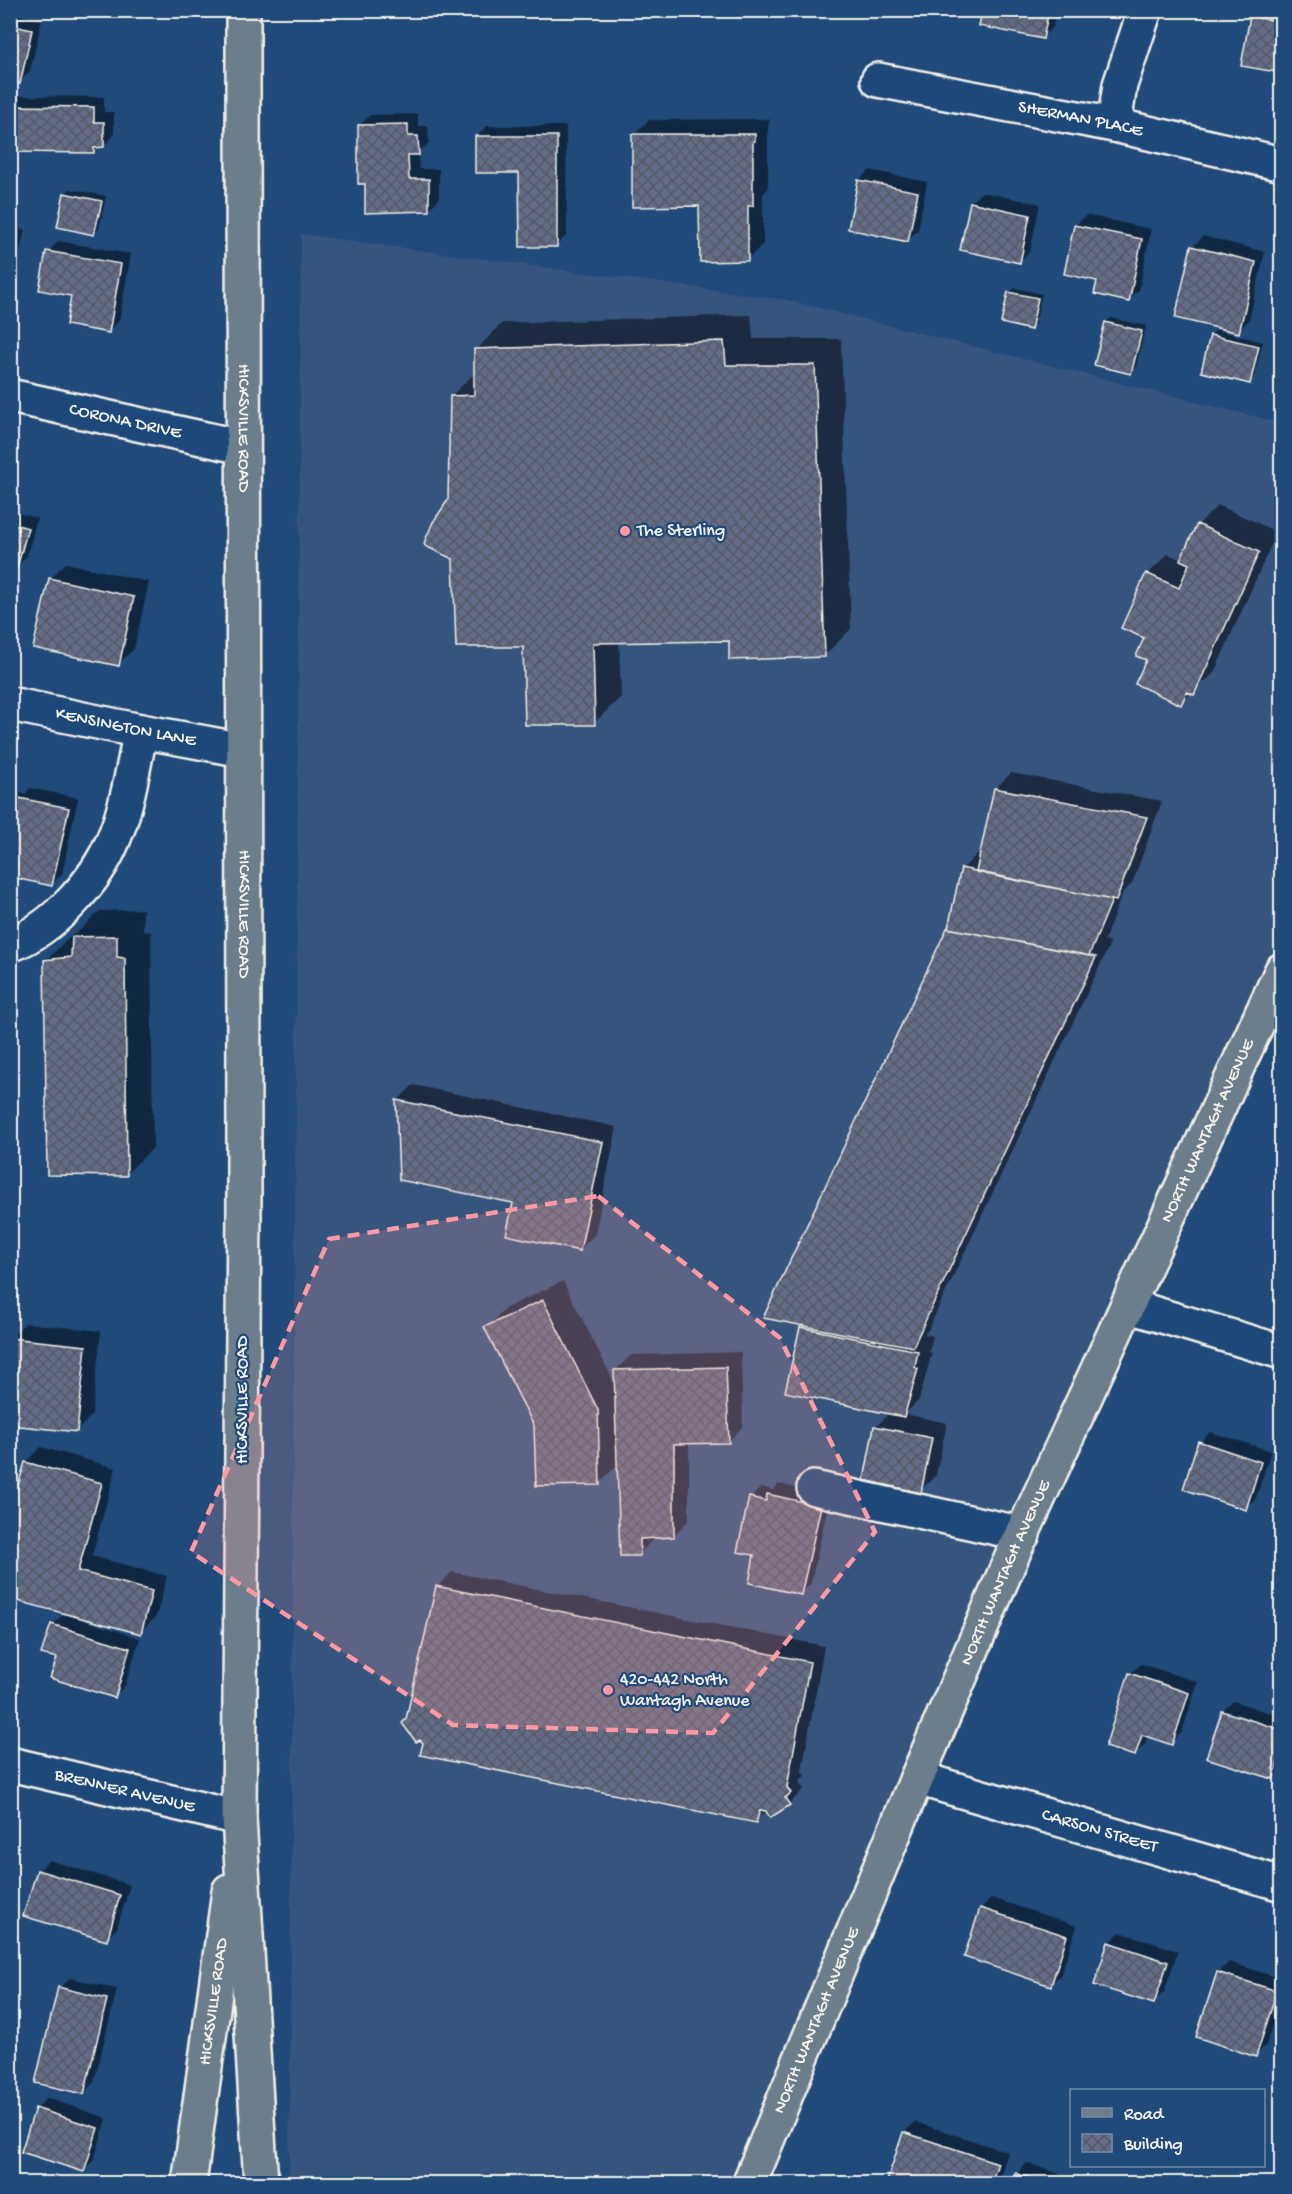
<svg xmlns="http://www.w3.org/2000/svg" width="1292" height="2194" viewBox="0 0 1292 2194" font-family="'Gochi Hand',sans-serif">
<defs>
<pattern id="building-cross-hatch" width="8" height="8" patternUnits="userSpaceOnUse" patternTransform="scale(1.5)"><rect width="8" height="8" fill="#646c87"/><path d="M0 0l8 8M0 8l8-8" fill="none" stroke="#555863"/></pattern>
</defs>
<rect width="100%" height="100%" fill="#1f4a7a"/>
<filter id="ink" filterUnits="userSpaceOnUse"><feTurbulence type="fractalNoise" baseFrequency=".0167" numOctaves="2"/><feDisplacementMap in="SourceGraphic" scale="12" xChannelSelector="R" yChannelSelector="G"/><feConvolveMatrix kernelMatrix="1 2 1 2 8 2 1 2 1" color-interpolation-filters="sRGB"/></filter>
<g filter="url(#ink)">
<!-- built -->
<path fill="#34547e" d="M 301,234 L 787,300 L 1281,423 L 1281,1005 L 982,1652 L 760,2183 L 289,2184 Z"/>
<!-- shadow -->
<path fill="#0007" d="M 984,10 L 1056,10 L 1053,27 L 1043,37 Z
M 1257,10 L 1282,10 L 1282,71 L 1251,17 Z
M 10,13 L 42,20 L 30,71 L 19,82 L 10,80 Z
M 19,96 L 104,97 L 104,112 L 114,112 L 114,135 L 104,146 L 99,146 L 93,152 L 10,150 L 10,105 Z
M 418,114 L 418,126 L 428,126 L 429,143 L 418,153 L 419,169 L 439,169 L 439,199 L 429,209 L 366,183 L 360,125 L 370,115 Z
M 770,119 L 768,126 L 768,189 L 763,194 L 763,244 L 747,260 L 701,205 L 633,135 L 649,120 Z
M 487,126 L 566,126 L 567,235 L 557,245 L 521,171 L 477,136 Z
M 870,170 L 927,182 L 918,230 L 907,240 L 859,180 Z
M 70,189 L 106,196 L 99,229 L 94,234 L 65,194 Z
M 982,192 L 1040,204 L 1030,251 L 1020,261 L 971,202 Z
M 1086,215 L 1151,229 L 1139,290 L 1128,300 L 1098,280 L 1076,225 Z
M 10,227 L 25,230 L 10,294 Z
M 1203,236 L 1265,252 L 1249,320 L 1238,331 L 1193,247 Z
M 58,241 L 131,254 L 119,321 L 109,331 L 73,295 L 48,252 Z
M 1015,288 L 1042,294 L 1035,324 L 1030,328 L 1010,292 Z
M 751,315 L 753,339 L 841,339 L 851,629 L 824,656 L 730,639 L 619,641 L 621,697 L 594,723 L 525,645 L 455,558 L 450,500 L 451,396 L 476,372 L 476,350 L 502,323 Z
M 1111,318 L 1146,326 L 1136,367 L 1131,372 L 1106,322 Z
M 1216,330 L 1263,342 L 1254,377 L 1249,382 L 1211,335 Z
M 1218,505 L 1277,532 L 1214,673 L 1180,703 L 1148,659 L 1146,637 L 1123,627 L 1148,574 L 1168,554 L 1182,560 L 1198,525 Z
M 10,511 L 37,518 L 27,556 L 17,566 L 10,564 Z
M 66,563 L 149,582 L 134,649 L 118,664 L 50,579 Z
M 1011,773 L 1162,801 L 1132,884 L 1123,892 L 1104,941 L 1111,942 L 928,1330 L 924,1334 L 933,1336 L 929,1352 L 932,1353 L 919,1400 L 905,1414 L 947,1423 L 936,1475 L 920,1491 L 876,1427 L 890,1412 L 801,1328 L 805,1325 L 950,926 L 962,869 L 977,854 L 981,854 L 995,789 Z
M 30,788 L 78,798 L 62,874 L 52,884 L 10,875 L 10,791 L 25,794 Z
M 143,909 L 143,931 L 151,932 L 153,1148 L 126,1174 L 46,960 L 73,934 L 77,933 L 100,911 Z
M 413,1085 L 617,1127 L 595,1234 L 580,1249 L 514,1202 L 401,1178 L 398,1100 Z
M 563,1281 L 616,1386 L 616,1370 L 631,1355 L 741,1352 L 743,1426 L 728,1442 L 689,1443 L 689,1520 L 673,1536 L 655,1537 L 639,1554 L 619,1464 L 599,1483 L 536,1426 L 486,1328 L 506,1308 Z
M 25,1323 L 101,1331 L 92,1415 L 77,1431 L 10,1423 L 10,1338 Z
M 1210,1432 L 1271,1451 L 1256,1498 L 1245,1508 L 1200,1442 Z
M 41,1447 L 116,1468 L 92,1556 L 167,1576 L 156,1617 L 140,1632 L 10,1597 L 26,1462 Z
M 779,1484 L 830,1496 L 811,1583 L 801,1593 L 756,1554 L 751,1498 L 761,1487 L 773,1490 Z
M 452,1572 L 824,1646 L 802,1771 L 805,1776 L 799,1782 L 804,1789 L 789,1804 L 767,1810 L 755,1821 L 424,1743 L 407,1720 L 437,1587 Z
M 63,1614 L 140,1638 L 125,1686 L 114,1696 L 58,1657 L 53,1625 Z
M 1141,1664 L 1198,1682 L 1182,1732 L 1172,1743 L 1148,1735 L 1145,1744 L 1134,1755 L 1130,1674 Z
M 1233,1701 L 1282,1717 L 1282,1768 L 1272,1778 L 1223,1711 Z
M 49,1860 L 130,1885 L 117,1928 L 106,1939 L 38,1871 Z
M 992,1898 L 1077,1926 L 1061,1974 L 1051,1984 L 966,1957 L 981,1908 Z
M 1120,1932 L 1178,1951 L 1164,1992 L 1154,2002 L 1109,1943 Z
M 1229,1962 L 1282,1979 L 1282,1997 L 1266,2045 L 1256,2055 L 1197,2036 L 1218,1972 Z
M 70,1978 L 117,1989 L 94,2082 L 84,2093 L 60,1988 Z
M 47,2098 L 107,2118 L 94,2160 L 83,2171 L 36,2109 Z
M 915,2122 L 1008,2152 L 998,2184 L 888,2184 L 904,2133 Z
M 1027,2163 L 1090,2184 L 1013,2184 L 1017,2174 Z"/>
<!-- building -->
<path fill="url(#building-cross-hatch)" stroke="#f4f1e8" stroke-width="1.5" d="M 982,10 L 1049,10 L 1043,39 L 979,26 Z
M 1250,16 L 1282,22 L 1282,73 L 1241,66 Z
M 10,25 L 32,30 L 20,84 L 10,81 Z
M 10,106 L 94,107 L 94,122 L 104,122 L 104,147 L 94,148 L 94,153 L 10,152 Z
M 408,124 L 408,136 L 418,136 L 419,155 L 408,155 L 409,179 L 429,179 L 429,211 L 365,213 L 365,184 L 358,184 L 358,125 Z
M 632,134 L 755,134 L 755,141 L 753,141 L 753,206 L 748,206 L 748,261 L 700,262 L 699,206 L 632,207 Z
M 475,136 L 557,136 L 557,247 L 520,247 L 519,173 L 475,173 Z
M 858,180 L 918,192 L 908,242 L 848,229 Z
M 64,193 L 102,201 L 94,235 L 57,227 Z
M 970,202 L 1030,215 L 1020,263 L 960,250 Z
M 1074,225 L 1142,239 L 1129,302 L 1094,294 L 1097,281 L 1064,274 Z
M 10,239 L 16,240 L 10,263 Z
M 1191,246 L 1256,262 L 1239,333 L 1175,318 Z
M 46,251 L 121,264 L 109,333 L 66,325 L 71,296 L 39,290 Z
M 1008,292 L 1038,298 L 1031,330 L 1001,323 Z
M 1105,322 L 1142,331 L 1131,374 L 1094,365 Z
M 1210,335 L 1259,346 L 1250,384 L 1201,372 Z
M 724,341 L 726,365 L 815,365 L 825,657 L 729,660 L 729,641 L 593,643 L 595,725 L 525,725 L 523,647 L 456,647 L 453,559 L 425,546 L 424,543 L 433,522 L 448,500 L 450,396 L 474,395 L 474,349 Z
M 10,523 L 28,528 L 17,568 L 10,566 Z
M 1197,524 L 1259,552 L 1194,695 L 1187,692 L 1181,705 L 1135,684 L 1146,660 L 1136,656 L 1144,638 L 1121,628 L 1146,573 L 1179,588 L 1189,564 L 1180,560 Z
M 49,578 L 134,597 L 119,666 L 33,648 Z
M 994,788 L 1147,817 L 1116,901 L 976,872 Z
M 19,798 L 69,808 L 52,886 L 10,877 L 10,837 Z
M 10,803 L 17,805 L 10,837 Z
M 961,868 L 1112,900 L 1089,956 L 948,928 Z
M 947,928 L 1096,957 L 913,1347 L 763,1318 Z
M 117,936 L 117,957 L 125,958 L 127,1176 L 47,1175 L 44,960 L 71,957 L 72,937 Z
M 396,1100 L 603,1142 L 580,1251 L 506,1235 L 513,1203 L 399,1180 Z
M 543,1300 L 598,1410 L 600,1485 L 536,1486 L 534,1426 L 484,1327 Z
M 800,1327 L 918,1351 L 915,1367 L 918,1369 L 904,1417 L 785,1392 Z
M 10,1338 L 86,1346 L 77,1432 L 10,1425 Z
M 726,1367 L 729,1443 L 674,1444 L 674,1537 L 640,1539 L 640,1556 L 620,1556 L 614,1370 Z
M 874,1426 L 932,1438 L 921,1493 L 864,1480 Z
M 1198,1441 L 1261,1462 L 1246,1510 L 1183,1489 Z
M 25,1462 L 102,1483 L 78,1571 L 152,1591 L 141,1634 L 10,1599 L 10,1513 Z
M 767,1494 L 821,1506 L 801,1595 L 749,1583 L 754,1555 L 737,1552 L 749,1497 L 766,1501 Z
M 436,1586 L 810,1662 L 787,1787 L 791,1793 L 785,1798 L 790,1805 L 770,1818 L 766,1811 L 760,1810 L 756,1823 L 420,1755 L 423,1743 L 420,1740 L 416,1742 L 402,1723 L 406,1719 Z
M 51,1624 L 130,1648 L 115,1698 L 50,1678 L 57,1658 L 41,1654 Z
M 1129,1673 L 1189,1693 L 1172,1745 L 1142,1735 L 1135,1756 L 1105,1747 Z
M 1222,1711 L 1282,1730 L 1282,1752 L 1273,1779 L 1206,1758 Z
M 37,1870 L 120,1895 L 107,1941 L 23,1916 Z
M 980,1908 L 1067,1936 L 1051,1986 L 964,1957 Z
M 1108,1942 L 1168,1962 L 1154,2004 L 1094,1985 Z
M 1217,1972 L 1277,1991 L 1256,2057 L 1196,2037 Z
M 58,1987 L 107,1999 L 84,2094 L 35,2083 Z
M 35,2108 L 98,2128 L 84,2172 L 21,2152 Z
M 903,2132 L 998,2163 L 991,2184 L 886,2184 Z
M 1015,2173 L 1048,2184 L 1012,2184 Z"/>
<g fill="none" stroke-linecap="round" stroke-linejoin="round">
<defs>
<g id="minor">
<path id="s1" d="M 878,80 L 1114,125 L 1282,164"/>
<path d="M 1114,125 L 1120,85 L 1145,10"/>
<path id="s2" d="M 10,396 L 242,447"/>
<path id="s3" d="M 10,704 L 141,731 L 243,750"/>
<path d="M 10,945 C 54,928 97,881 114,838 C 128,805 133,766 141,731"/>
<path d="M 1129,1306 L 1282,1352"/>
<path d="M 814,1488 L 1023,1534"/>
<path id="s4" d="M 10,1764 L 239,1818"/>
<path id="s5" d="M 917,1778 L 1282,1884"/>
</g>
<g id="major">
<path id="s6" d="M 243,10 L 244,1208 L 239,1818 L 261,2184"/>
<path id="s7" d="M 189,2184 L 229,1891"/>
<path id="s8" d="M 749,2184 L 917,1778 L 1015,1549 L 1282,970"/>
</g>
</defs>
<!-- minor casing -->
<use href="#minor" stroke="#f4f1e8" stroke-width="38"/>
<!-- major casing -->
<use href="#major" stroke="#f4f1e8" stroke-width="38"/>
<!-- minor -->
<use href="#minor" stroke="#1f4a7a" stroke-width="33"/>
<!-- major -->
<use href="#major" stroke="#6c7d8c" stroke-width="33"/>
</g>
</g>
<!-- marked area -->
<path fill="#ff9aa2" fill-opacity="0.2" stroke="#ff9aa2" stroke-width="4.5" stroke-dasharray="12 8" stroke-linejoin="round" d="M 598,1196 L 780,1338 L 875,1532 L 713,1733 L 453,1725 L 191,1552 L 329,1239 Z"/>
<!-- markers -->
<g fill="#ff9aa2" stroke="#1f4a7a" stroke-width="2">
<circle cx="625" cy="531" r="6"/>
<circle cx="608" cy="1690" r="6"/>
</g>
<g text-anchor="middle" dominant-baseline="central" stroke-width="4.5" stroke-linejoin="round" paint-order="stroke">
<!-- street labels -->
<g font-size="18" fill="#f4f1e8" stroke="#1f4a7a">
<text stroke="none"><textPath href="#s1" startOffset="206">SHERMAN PLACE</textPath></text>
<text stroke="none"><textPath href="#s2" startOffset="118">CORONA DRIVE</textPath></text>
<text stroke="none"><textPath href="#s6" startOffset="418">HICKSVILLE ROAD</textPath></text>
<text stroke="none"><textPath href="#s3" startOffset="118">KENSINGTON LANE</textPath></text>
<text stroke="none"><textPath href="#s6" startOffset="904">HICKSVILLE ROAD</textPath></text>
<text stroke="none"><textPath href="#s8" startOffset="1149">NORTH WANTAGH AVENUE</textPath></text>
<text transform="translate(243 1400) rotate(-90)">HICKSVILLE ROAD</text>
<text stroke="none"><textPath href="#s8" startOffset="663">NORTH WANTAGH AVENUE</textPath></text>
<text stroke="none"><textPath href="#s4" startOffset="118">BRENNER AVENUE</textPath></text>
<text stroke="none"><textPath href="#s5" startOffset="190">CARSON STREET</textPath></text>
<text stroke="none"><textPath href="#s7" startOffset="184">HICKSVILLE ROAD</textPath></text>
<text stroke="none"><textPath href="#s8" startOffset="177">NORTH WANTAGH AVENUE</textPath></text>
</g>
<!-- poi labels -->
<g font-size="18" fill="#f4f1e8" stroke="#1f4a7a" text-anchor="start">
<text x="637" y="531">The Sterling</text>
<text x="620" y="1680">420-442 North<tspan x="620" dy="21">Wantagh Avenue</tspan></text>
</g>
</g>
<!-- margin -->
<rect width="1292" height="2194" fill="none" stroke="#1f4a7a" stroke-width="36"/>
<rect x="18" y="18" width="1256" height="2158" fill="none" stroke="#f4f1e8" stroke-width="2" filter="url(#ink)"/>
<!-- legend -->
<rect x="1070" y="2089" width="195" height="78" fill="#1f4a7a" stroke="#748da6" stroke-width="1.5"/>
<rect x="1082" y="2108" width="30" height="9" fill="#6c7d8c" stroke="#748da6" stroke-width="1.5"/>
<text x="1124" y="2119" font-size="18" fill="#f4f1e8">Road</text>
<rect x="1082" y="2134" width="30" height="18" fill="url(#building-cross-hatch)" stroke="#748da6" stroke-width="1.5"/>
<text x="1124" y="2149" font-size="18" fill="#f4f1e8">Building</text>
</svg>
